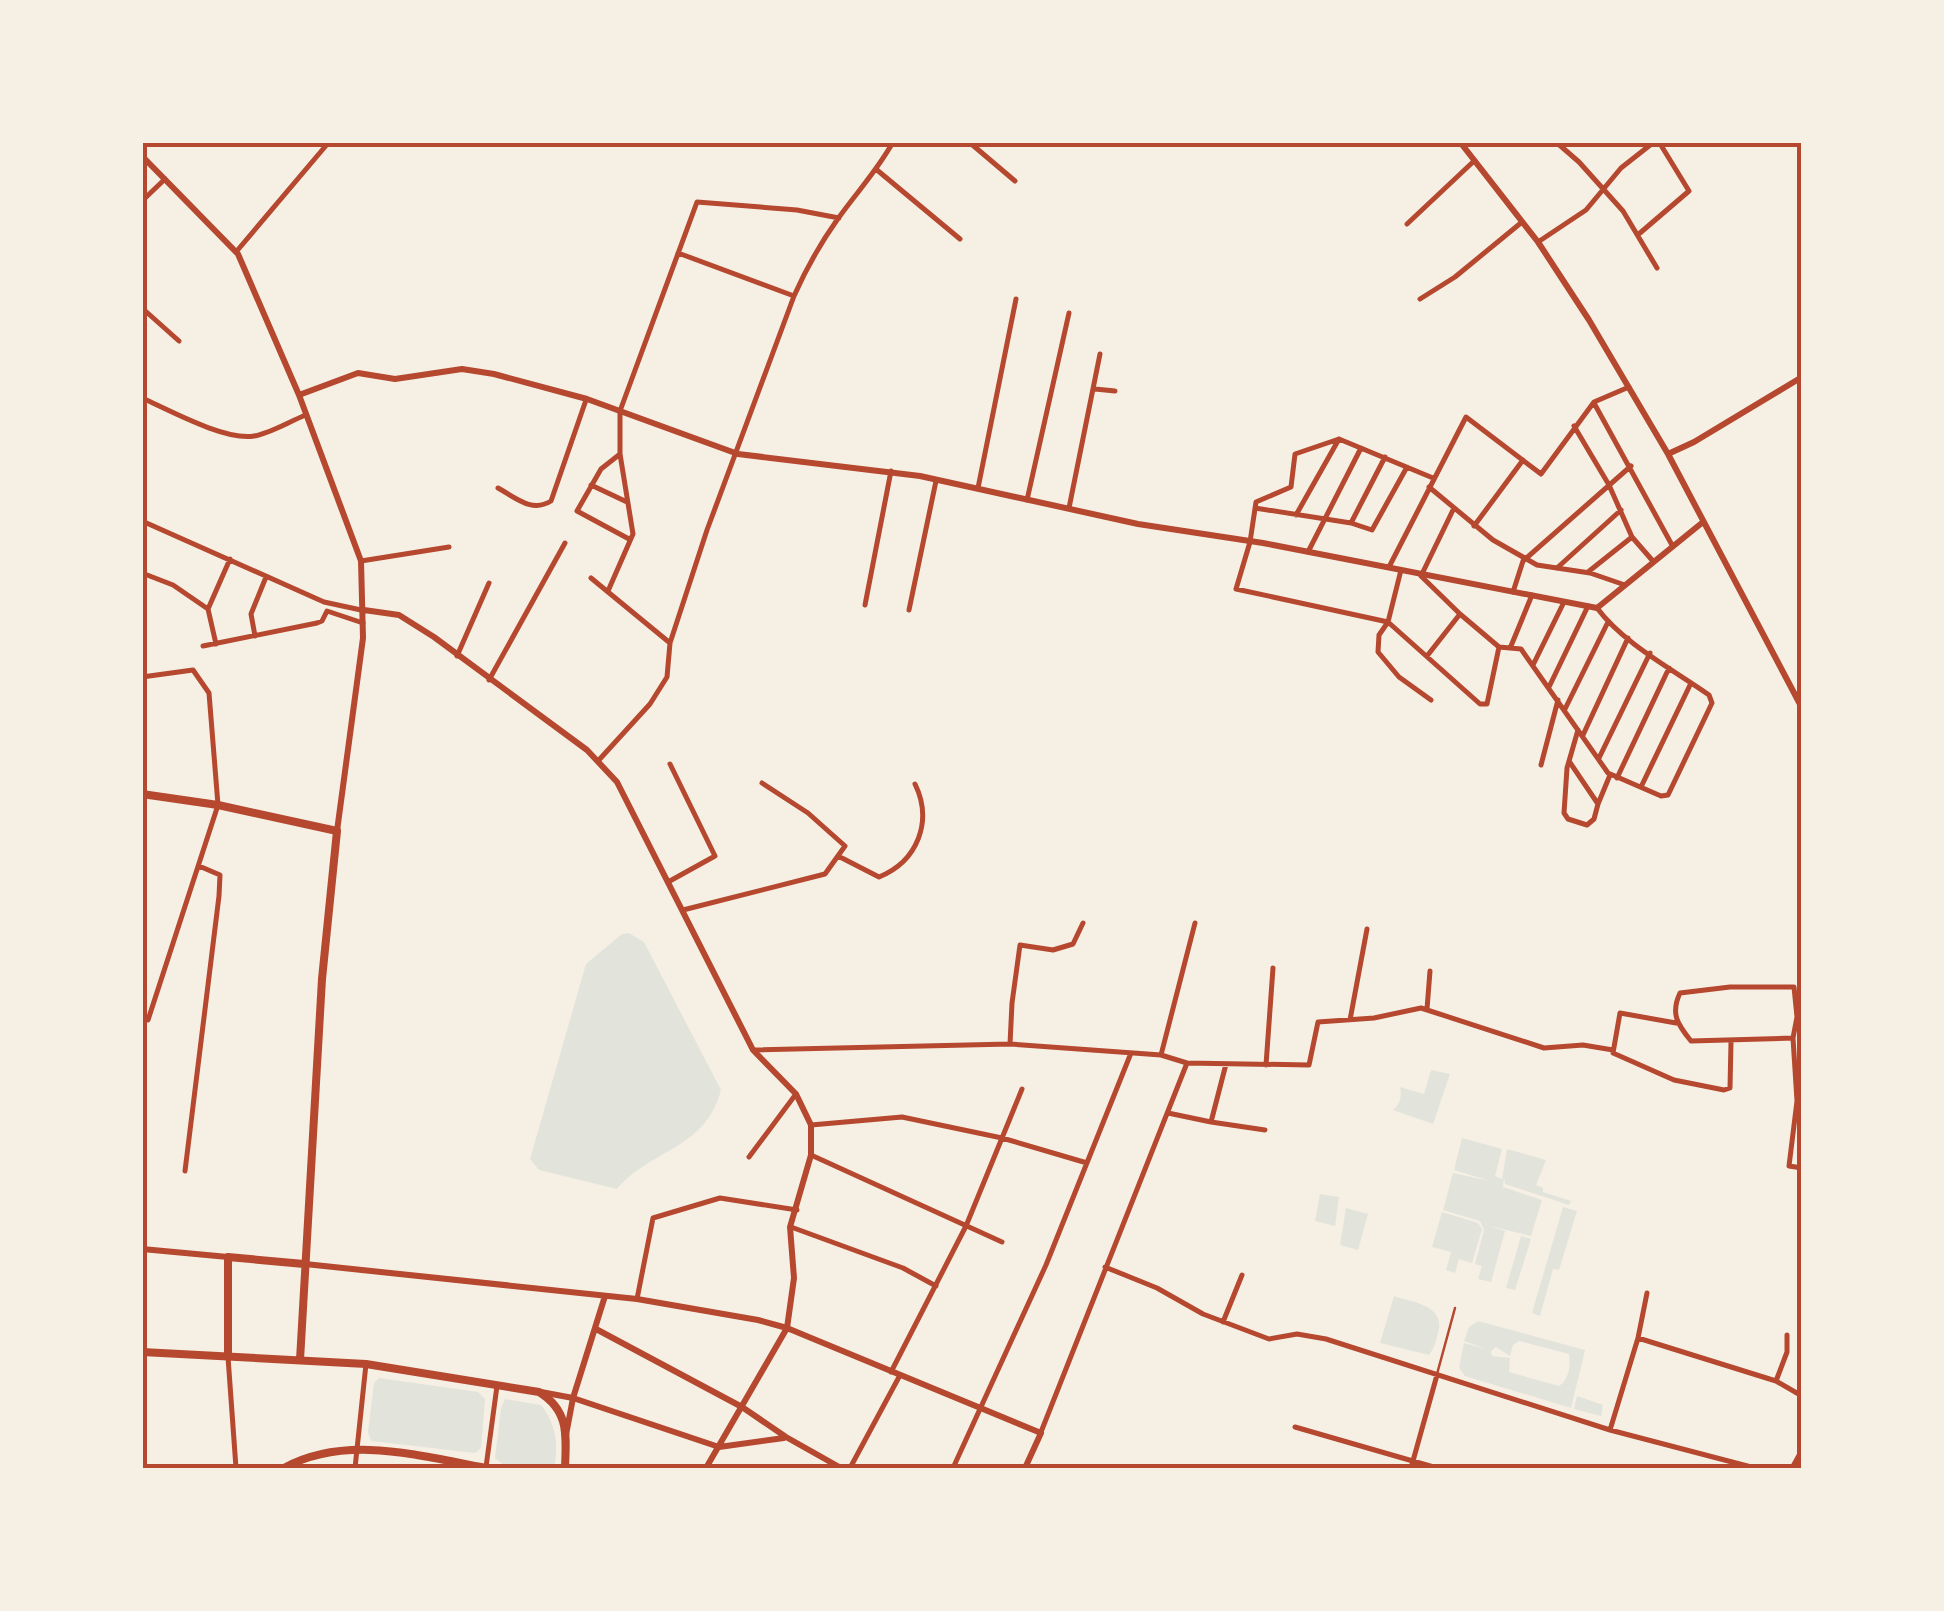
<svg xmlns="http://www.w3.org/2000/svg" width="1944" height="1611" viewBox="0 0 1944 1611" font-family="'Times New Roman',serif">
<rect width="100%" height="100%" fill="#f6efe4"/>
<!-- green -->
<path fill="#e2e4dc" fill-rule="evenodd" d="M 629,933 L 644,942 L 721,1090 C 705,1150 652,1148 617,1189 L 539,1170 L 530,1159 L 586,964 L 622,934 Z
M 1431,1070 L 1450,1074 L 1433,1124 L 1393,1110 C 1400,1105 1402,1096 1400,1087 L 1424,1094 Z
M 1462,1138 L 1502,1149 L 1495,1176 L 1502,1179 L 1507,1149 L 1546,1160 L 1536,1185 L 1543,1188 L 1543,1192 L 1571,1201 L 1569,1205 L 1505,1184 L 1504,1178 L 1503,1187 L 1542,1200 L 1531,1236 L 1490,1226 L 1505,1231 L 1491,1282 L 1478,1279 L 1482,1266 L 1475,1264 L 1484,1230 L 1480,1221 L 1443,1210 L 1453,1173 L 1490,1181 L 1454,1170 Z
M 1320,1194 L 1339,1197 L 1335,1226 L 1315,1221 Z
M 1563,1207 L 1577,1211 L 1559,1270 L 1553,1269 L 1540,1316 L 1532,1313 Z
M 1346,1208 L 1368,1214 L 1358,1250 L 1340,1245 Z
M 1442,1212 L 1478,1223 L 1482,1229 L 1472,1263 L 1459,1259 L 1455,1273 L 1446,1270 L 1451,1252 L 1432,1247 Z
M 1521,1236 L 1531,1239 L 1515,1290 L 1506,1288 Z
M 1394,1296 C 1414,1303 1446,1305 1438,1333 C 1436,1342 1434,1348 1429,1355 L 1380,1343 Z
M 1478,1321 L 1585,1350 L 1571,1408 L 1465,1376 L 1459,1368 L 1464,1343 L 1486,1349 L 1464,1341 L 1469,1327 ZM 1519,1341 L 1569,1354 C 1571,1366 1569,1379 1559,1386 L 1509,1372 L 1510,1358 L 1492,1356 L 1491,1351 L 1496,1347 L 1510,1356 L 1513,1345 Z
M 379,1378 L 478,1392 L 485,1399 L 481,1448 L 475,1453 L 371,1441 L 368,1432 L 374,1383 Z
M 1577,1396 L 1603,1405 L 1601,1416 L 1574,1409 Z
M 505,1399 L 541,1405 C 556,1424 559,1445 554,1468 L 507,1468 L 495,1458 L 501,1408 Z"/>
<g fill="none" stroke-linecap="round" stroke-linejoin="round">
<!-- service -->
<path stroke="#b5482f" stroke-width="2.5" d="M 1437,1374 L 1455,1308"/>
<!-- minor -->
<path stroke="#b5482f" stroke-width="5" d="M 969,142 L 1015,181
M 1556,142 L 1579,162 L 1623,211 L 1657,268
M 877,170 L 960,239
M 142,201 L 165,179
M 1407,224 L 1474,161
M 1640,233 L 1689,191 L 1659,142
M 1538,242 L 1586,210 L 1621,168 L 1654,142
M 236,252 L 329,142
M 678,253 L 794,296
M 1420,299 L 1455,277 L 1522,222
M 142,308 L 179,341
M 1095,389 L 1115,391
M 142,398 C 169,410 225,441 254,436 C 271,433 290,421 306,415
M 1594,403 L 1672,545
M 1574,426 L 1609,485 L 1632,537 L 1652,560
M 620,454 L 601,469 L 577,511 L 629,539
M 1433,478 L 1339,439 L 1295,454 L 1291,487 L 1256,502 L 1250,542 L 1236,589 L 1388,622 L 1480,704 L 1487,704 L 1499,647 L 1521,649 L 1608,773 L 1661,796 L 1668,795 L 1712,703 L 1709,695 C 1672,669 1624,644 1597,608
M 591,485 L 627,502
M 1429,487 L 1493,540 L 1537,565 L 1590,573 L 1625,585
M 498,488 C 516,498 532,513 551,501 L 586,400
M 978,488 L 1016,299
M 1027,500 L 1069,313
M 1069,508 L 1100,354
M 1255,508 L 1351,523 L 1372,530 L 1407,467
M 1453,510 L 1421,576 L 1460,614
M 1296,515 L 1339,439
M 142,521 L 324,602 L 361,610
M 1351,523 L 1385,457
M 1474,526 L 1523,460
M 1308,552 L 1361,448
M 361,561 L 449,547
M 1389,567 L 1466,417 L 1541,474 L 1594,402 L 1629,387
M 1557,568 L 1621,510
M 1401,570 L 1388,622 L 1379,635 L 1378,652 L 1399,677 L 1431,700
M 1588,572 L 1632,537
M 142,573 L 173,585 L 208,609 L 216,644
M 591,578 L 670,643
M 608,591 L 633,534 L 620,454 L 620,411 L 697,202 L 797,210 L 839,218
M 1513,592 L 1523,561 L 1631,466
M 865,605 L 891,471
M 208,609 L 230,559
M 909,610 L 936,481
M 255,636 L 251,614 L 266,577
M 203,646 L 317,623 L 322,621 L 327,611 L 363,623
M 1511,646 L 1532,595
M 457,656 L 489,583
M 1427,656 L 1460,614 L 1499,647
M 1533,665 L 1564,602
M 142,677 L 193,670 L 209,693 L 218,805 L 148,1020
M 489,680 L 565,543
M 1549,687 L 1588,606
M 1565,709 L 1608,622
M 1578,730 L 1567,768 L 1564,813 L 1568,819 L 1587,825 L 1594,819 L 1598,804
M 1583,735 L 1628,638
M 1599,758 L 1650,653
M 598,761 L 650,704 L 667,677 L 670,643 L 707,530 L 794,296 C 806,269 820,244 837,220 C 856,193 877,171 893,142
M 1569,761 L 1598,804 L 1610,775
M 1541,765 L 1558,700
M 1617,778 L 1669,668
M 1641,787 L 1691,683
M 838,856 L 879,877 C 918,861 933,821 915,784
M 668,882 L 715,856 L 670,764
M 683,910 L 825,874 L 845,846 L 808,813 L 762,783
M 1427,1009 L 1430,971
M 1350,1020 L 1367,929
M 1676,1023 L 1620,1013 L 1613,1053 L 1674,1080 L 1724,1090 L 1730,1088 L 1731,1042
M 1793,1038 L 1691,1041 C 1678,1025 1670,1014 1680,993 L 1730,987 L 1794,987 L 1797,1017 L 1793,1038 L 1797,1101 L 1789,1166 L 1802,1168
M 1010,1044 L 1012,1003 L 1020,945 L 1053,950 L 1073,944 L 1083,923
M 753,1050 L 1010,1044 L 1161,1055 L 1187,1063 L 1309,1065 L 1318,1022 L 1374,1018 L 1421,1008 L 1544,1048 L 1583,1045 L 1613,1050
M 1161,1055 L 1195,923
M 1226,1064 L 1211,1122 L 1265,1130
M 1266,1065 L 1273,968
M 1168,1113 L 1211,1122
M 811,1125 L 902,1117 L 1002,1138 L 1087,1163
M 811,1155 L 1002,1242
M 749,1157 L 796,1094
M 185,1171 L 219,896 L 220,875 L 199,866
M 791,1227 L 903,1268 L 936,1286
M 1105,1267 L 1157,1288 L 1203,1314 L 1269,1339 L 1297,1334 L 1326,1339 L 1610,1430 L 1755,1468
M 637,1299 L 653,1218 L 720,1198 L 797,1210
M 1223,1322 L 1242,1275
M 1638,1338 L 1776,1381 L 1802,1396
M 228,1357 L 236,1468
M 891,1372 L 966,1226 L 1022,1089
M 1776,1381 L 1787,1352 L 1787,1335
M 1295,1427 L 1437,1468
M 1610,1430 L 1638,1338 L 1647,1293
M 1041,1432 L 1187,1063
M 486,1467 L 497,1386
M 355,1468 L 366,1364
M 850,1468 L 899,1377
M 953,1468 L 1046,1265 L 1131,1053
M 1411,1468 L 1437,1375
M 1792,1468 L 1802,1450"/>
<!-- tertiary -->
<path stroke="#b5482f" stroke-width="6" d="M 1460,142 L 1538,242 L 1589,320 L 1668,454 L 1802,708
M 142,156 L 238,254 L 299,395 L 361,561 L 363,638 L 337,831
M 299,395 L 358,373 L 395,379 L 462,369 L 494,374 L 587,399 L 738,454 L 920,476 L 1138,524 L 1263,543 L 1597,608 L 1703,522
M 1668,454 L 1694,442 L 1802,377
M 364,610 L 399,615 L 434,637 L 587,750 L 617,782 L 753,1050 L 796,1094 L 811,1125 L 811,1155 L 790,1227 L 794,1278 L 787,1328 L 706,1468
M 142,1249 L 228,1257
M 305,1264 L 637,1299 L 758,1320 L 787,1328 L 1041,1433 L 1025,1468
M 596,1329 L 742,1407 L 786,1437 L 841,1468
M 541,1392 L 573,1398 L 719,1447 L 784,1438
M 566,1435 L 573,1398 L 605,1296"/>
<!-- secondary -->
<path stroke="#b5482f" stroke-width="8" d="M 142,794 L 218,805 L 337,831 L 322,979 L 300,1360
M 142,1352 L 366,1364 L 539,1392 C 570,1411 566,1437 565,1468
M 228,1357 L 228,1257 L 304,1264
M 284,1468 C 346,1434 420,1456 486,1468"/>
</g>
<!-- border -->
<rect width="1944" height="1611" fill="none" stroke="#f6efe4" stroke-width="290"/>
<rect x="145" y="145" width="1654" height="1321" fill="none" stroke="#b5482f" stroke-width="4"/>
</svg>
